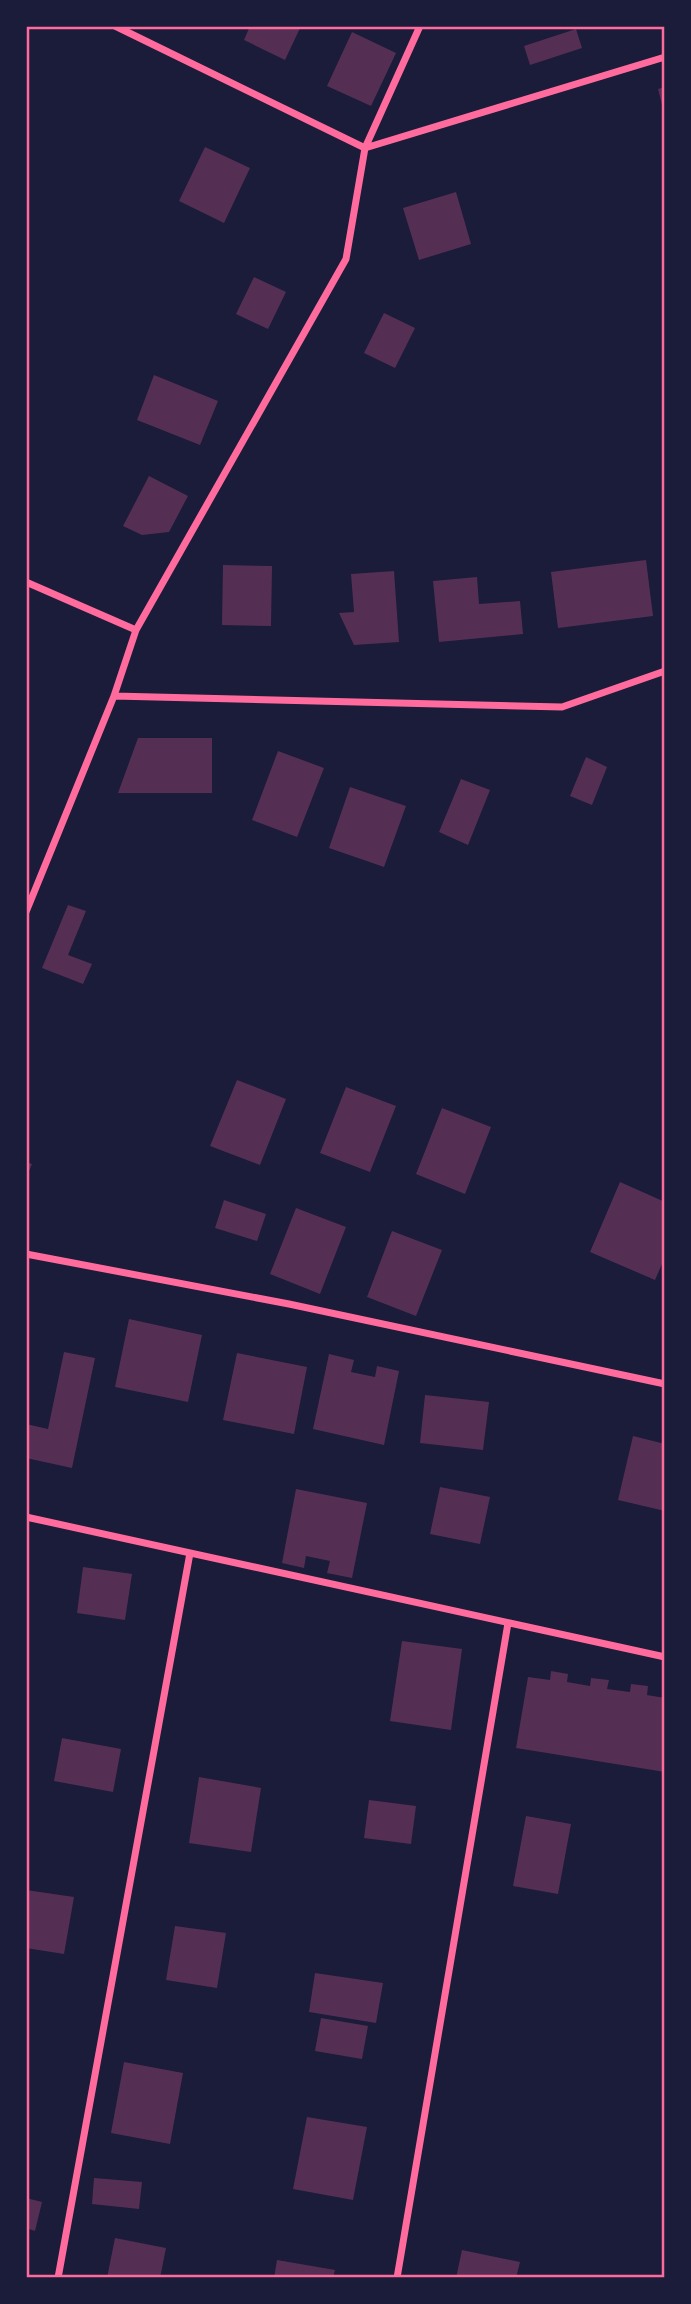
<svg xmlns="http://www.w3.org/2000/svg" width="691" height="2304" viewBox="0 0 691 2304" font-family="Georgia,serif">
<rect width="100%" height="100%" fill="#1b1b3a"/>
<!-- building -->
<path fill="#542f53" d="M 250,26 L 301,26 L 285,60 L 244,40 Z
M 576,29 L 582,48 L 530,65 L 524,46 Z
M 352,32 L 396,53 L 371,106 L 327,86 Z
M 665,87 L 665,112 L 664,112 L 658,89 Z
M 205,147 L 250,168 L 224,223 L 179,201 Z
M 456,192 L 471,244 L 419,260 L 403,208 Z
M 254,277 L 286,292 L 268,329 L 236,314 Z
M 384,313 L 415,328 L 395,368 L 364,353 Z
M 154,375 L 218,401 L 200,445 L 137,420 Z
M 149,476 L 188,496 L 169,532 L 142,535 L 123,526 Z
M 646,560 L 653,616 L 558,628 L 551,572 Z
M 223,565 L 272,566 L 271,626 L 222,625 Z
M 394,571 L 399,642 L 354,645 L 339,613 L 354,612 L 351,574 Z
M 477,577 L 479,604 L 520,601 L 523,634 L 439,642 L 433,581 Z
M 138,738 L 212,738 L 212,793 L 118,793 Z
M 278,751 L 324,768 L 297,837 L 252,820 Z
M 586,757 L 607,767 L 592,805 L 570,796 Z
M 461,779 L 490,790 L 468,845 L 439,832 Z
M 350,787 L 406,806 L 384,867 L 329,848 Z
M 68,905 L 86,911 L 68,955 L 92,964 L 83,984 L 42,968 Z
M 237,1080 L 286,1099 L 260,1165 L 210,1146 Z
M 346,1087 L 396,1106 L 370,1172 L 320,1153 Z
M 442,1108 L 491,1127 L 465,1194 L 416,1174 Z
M 26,1162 L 32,1164 L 26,1178 Z
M 620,1182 L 665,1202 L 665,1257 L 655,1280 L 590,1252 Z
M 224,1200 L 266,1214 L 257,1241 L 215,1228 Z
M 296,1208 L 346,1227 L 320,1294 L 270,1274 Z
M 392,1231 L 442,1250 L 416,1316 L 367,1297 Z
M 129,1319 L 202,1335 L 188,1402 L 115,1387 Z
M 64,1352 L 95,1358 L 72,1468 L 26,1458 L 26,1424 L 48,1429 Z
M 237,1353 L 307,1367 L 294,1434 L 223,1420 Z
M 329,1354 L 354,1360 L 351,1372 L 375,1377 L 377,1366 L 399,1371 L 384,1445 L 313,1429 Z
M 425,1395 L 489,1402 L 483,1450 L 420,1443 Z
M 633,1436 L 665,1444 L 665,1511 L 618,1500 Z
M 440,1487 L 490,1497 L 480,1544 L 430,1534 Z
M 296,1489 L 367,1503 L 352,1578 L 327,1573 L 330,1561 L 306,1556 L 304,1568 L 282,1563 Z
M 83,1567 L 132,1574 L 125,1620 L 77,1613 Z
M 402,1641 L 462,1649 L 451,1730 L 390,1721 Z
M 551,1671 L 568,1674 L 567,1682 L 590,1686 L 591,1678 L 609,1680 L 607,1689 L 630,1692 L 631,1684 L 648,1686 L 647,1695 L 665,1698 L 665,1772 L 516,1748 L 528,1677 L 550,1680 Z
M 62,1738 L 121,1749 L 113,1792 L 54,1781 Z
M 199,1777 L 261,1788 L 251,1852 L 189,1843 Z
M 369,1800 L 416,1806 L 411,1844 L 364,1838 Z
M 526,1816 L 571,1824 L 558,1894 L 513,1886 Z
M 26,1890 L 74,1897 L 64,1954 L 26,1948 Z
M 175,1926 L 226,1933 L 217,1988 L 166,1980 Z
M 315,1973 L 383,1983 L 376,2023 L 309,2012 Z
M 321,2018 L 368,2026 L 362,2059 L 315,2051 Z
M 124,2062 L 183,2073 L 170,2144 L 111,2133 Z
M 307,2117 L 367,2127 L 353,2200 L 293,2189 Z
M 94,2178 L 142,2182 L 139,2209 L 92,2204 Z
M 26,2198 L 42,2202 L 35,2231 L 26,2228 Z
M 115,2238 L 166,2248 L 160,2278 L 107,2278 Z
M 462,2250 L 520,2262 L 516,2278 L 456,2278 Z
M 277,2260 L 335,2270 L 333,2278 L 274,2278 Z"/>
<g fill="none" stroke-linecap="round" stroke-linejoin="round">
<!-- minor -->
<path stroke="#ff6b9d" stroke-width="7" d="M 115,26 L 365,148 L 665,57
M 26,582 L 136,630
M 114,696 L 562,707 L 665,671
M 26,912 L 114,696 L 136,630 L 346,259 L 365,148 L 420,26
M 26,1254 L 289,1304 L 665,1384
M 26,1517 L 665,1657
M 58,2278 L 190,1553
M 397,2278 L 508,1623"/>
</g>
<!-- border -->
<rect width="691" height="2304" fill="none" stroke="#1b1b3a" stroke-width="56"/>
<rect x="28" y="28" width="635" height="2248" fill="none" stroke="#ff6b9d" stroke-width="2.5"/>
</svg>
